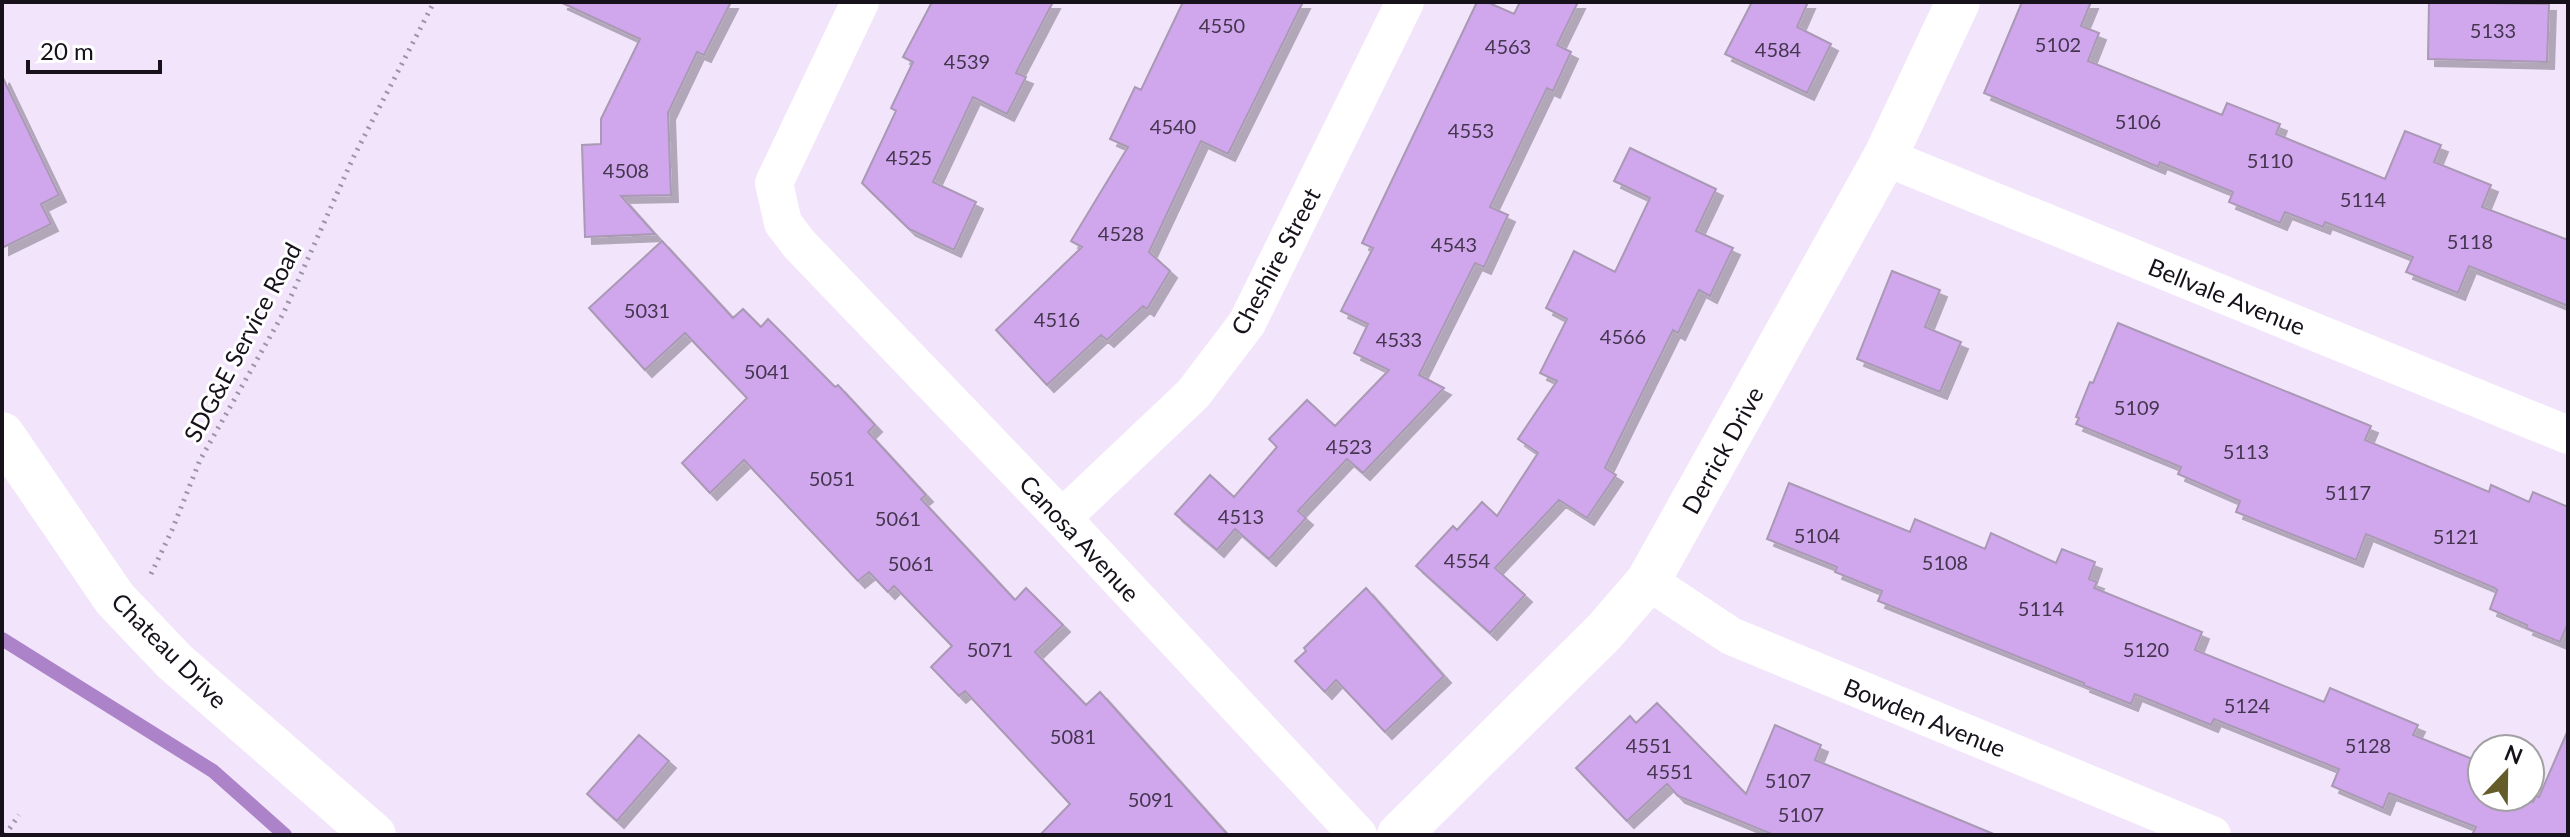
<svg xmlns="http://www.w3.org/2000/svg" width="2570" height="837" viewBox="0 0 2570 837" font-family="Lato,sans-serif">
<defs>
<filter id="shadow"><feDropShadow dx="7" dy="7" stdDeviation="0" flood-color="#0004"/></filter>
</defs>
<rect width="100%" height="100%" fill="#f1e4fb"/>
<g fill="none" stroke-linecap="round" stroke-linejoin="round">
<!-- stream -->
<path stroke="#ac83c8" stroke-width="14" d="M 2,639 L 213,771 L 285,835"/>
</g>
<!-- building -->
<path fill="#d0a6ed" stroke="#a999b4" stroke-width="2" filter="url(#shadow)" d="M 560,2 L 731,2 L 704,55 L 697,52 L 668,113 L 671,195 L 621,196 L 655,234 L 585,237 L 582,145 L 601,144 L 601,119 L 640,39 Z
M 932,2 L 1053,2 L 1016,73 L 1026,77 L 1007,114 L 973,97 L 933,182 L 976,202 L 954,250 L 909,229 L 862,183 L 896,111 L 891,108 L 913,62 L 903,57 Z
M 1183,2 L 1303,2 L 1228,154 L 1201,141 L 1149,252 L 1170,271 L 1147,309 L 1143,306 L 1107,340 L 1101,335 L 1047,385 L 996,330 L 1082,247 L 1071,241 L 1128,147 L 1110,139 L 1135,87 L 1141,90 Z
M 1477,2 L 1487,2 L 1514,14 L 1520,2 L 1578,2 L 1557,45 L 1571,52 L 1553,91 L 1547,88 L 1490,207 L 1508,215 L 1484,267 L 1475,263 L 1419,375 L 1444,388 L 1363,473 L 1347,459 L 1298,511 L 1306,518 L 1269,559 L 1235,529 L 1217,550 L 1175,514 L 1210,475 L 1234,497 L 1277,447 L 1269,439 L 1307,400 L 1335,426 L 1389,370 L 1354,353 L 1368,324 L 1341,311 L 1373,248 L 1362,243 Z
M 1752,2 L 1808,2 L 1797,27 L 1831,44 L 1807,93 L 1725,54 Z
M 2022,2 L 2091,2 L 2081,26 L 2099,33 L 2088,61 L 2222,115 L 2227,103 L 2280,124 L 2276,134 L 2385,179 L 2405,131 L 2441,145 L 2434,162 L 2491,185 L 2482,207 L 2568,240 L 2568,306 L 2469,266 L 2458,293 L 2406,272 L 2413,257 L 2325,222 L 2323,227 L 2285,212 L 2280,223 L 2229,202 L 2233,192 L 2160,162 L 2158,167 L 1984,93 Z
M 2429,2 L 2549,4 L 2547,62 L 2428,59 Z
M 2,76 L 59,195 L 41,204 L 51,224 L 2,248 Z
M 1630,148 L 1716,189 L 1696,231 L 1733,248 L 1710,296 L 1699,290 L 1678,333 L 1673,330 L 1605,468 L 1616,475 L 1587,518 L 1559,500 L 1495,568 L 1525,595 L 1490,633 L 1416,566 L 1453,526 L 1457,530 L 1482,502 L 1497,516 L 1538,453 L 1518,439 L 1557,381 L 1540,373 L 1567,319 L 1546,308 L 1574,251 L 1615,272 L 1650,198 L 1614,181 Z
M 662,241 L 733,318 L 743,309 L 761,327 L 768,319 L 835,387 L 838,385 L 875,425 L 868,432 L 926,495 L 921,499 L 1015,600 L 1026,588 L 1063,625 L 1035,652 L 1086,705 L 1100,692 L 1228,835 L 1040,835 L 1070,804 L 965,691 L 959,696 L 931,667 L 952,646 L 894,586 L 888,592 L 869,572 L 858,581 L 744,460 L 710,493 L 682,463 L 747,398 L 685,333 L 645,370 L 589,308 Z
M 1892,271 L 1940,290 L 1925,327 L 1961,342 L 1940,392 L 1857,359 Z
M 2118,323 L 2371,426 L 2365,440 L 2489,492 L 2491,485 L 2529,502 L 2533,492 L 2568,507 L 2568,623 L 2560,642 L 2526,628 L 2527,625 L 2490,609 L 2497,590 L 2495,588 L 2366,534 L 2356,560 L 2236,512 L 2240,501 L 2178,474 L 2181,467 L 2076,424 L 2079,418 L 2076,417 L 2090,382 L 2093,383 Z
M 1789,483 L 1910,532 L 1915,519 L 1985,549 L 1991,533 L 2056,563 L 2062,549 L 2095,562 L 2089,579 L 2097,582 L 2094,588 L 2202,632 L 2195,650 L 2324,702 L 2330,688 L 2418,725 L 2413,735 L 2482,763 L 2482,797 L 2521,797 L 2533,802 L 2536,796 L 2539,797 L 2568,730 L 2568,835 L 2472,835 L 2476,827 L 2389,793 L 2383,808 L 2332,786 L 2339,769 L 2214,719 L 2211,725 L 2135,694 L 2131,704 L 2083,685 L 2084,683 L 1878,601 L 1882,591 L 1835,572 L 1837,567 L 1767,539 Z
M 1366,588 L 1444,676 L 1385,732 L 1336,680 L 1325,692 L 1295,661 L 1306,651 L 1304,648 Z
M 1657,703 L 1746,794 L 1775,725 L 1821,745 L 1815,760 L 1996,835 L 1774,835 L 1678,796 L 1667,784 L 1627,821 L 1576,768 L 1630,716 L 1636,723 Z
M 639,735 L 669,761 L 617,821 L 587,794 Z"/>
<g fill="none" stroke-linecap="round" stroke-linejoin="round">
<!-- path -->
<path stroke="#9e94a6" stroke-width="5" stroke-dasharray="2 6" stroke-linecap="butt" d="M 151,574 L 172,530 L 200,460 L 284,312 L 353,158 L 434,2
M 5,835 L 19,815"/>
<!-- minor -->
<path stroke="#fff" stroke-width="38" d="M 860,2 L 774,183 L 783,223 L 799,244 L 1062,518 L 1358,835
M 1885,157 L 2568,435
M 1062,518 L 1193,394 L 1247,323 L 1405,2
M 1648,581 L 1731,636 L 2212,835"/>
<!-- tertiary -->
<path stroke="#fff" stroke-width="44" d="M 2,434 L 115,599 L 175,662 L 374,835
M 1399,835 L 1604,632 L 1648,581 L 1885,157 L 1958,2"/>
</g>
<g text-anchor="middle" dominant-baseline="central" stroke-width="6" stroke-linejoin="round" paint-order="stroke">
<!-- number labels -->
<g font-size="20" fill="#44364f">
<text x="1222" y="25">4550</text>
<text x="2493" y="30">5133</text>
<text x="2058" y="44">5102</text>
<text x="1508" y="46">4563</text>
<text x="1778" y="49">4584</text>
<text x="967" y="61">4539</text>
<text x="2138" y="121">5106</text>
<text x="1173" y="126">4540</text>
<text x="1471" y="130">4553</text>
<text x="909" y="157">4525</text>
<text x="2270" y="160">5110</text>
<text x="626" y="170">4508</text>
<text x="2363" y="199">5114</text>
<text x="1121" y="233">4528</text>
<text x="2470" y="241">5118</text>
<text x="1454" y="244">4543</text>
<text x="647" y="310">5031</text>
<text x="1057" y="319">4516</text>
<text x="1623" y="336">4566</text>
<text x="1399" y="339">4533</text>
<text x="767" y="371">5041</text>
<text x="2137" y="407">5109</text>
<text x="1349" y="446">4523</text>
<text x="2246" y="451">5113</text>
<text x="832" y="478">5051</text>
<text x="2348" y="492">5117</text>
<text x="1241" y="516">4513</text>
<text x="898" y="518">5061</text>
<text x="1817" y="535">5104</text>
<text x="2456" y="536">5121</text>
<text x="1467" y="560">4554</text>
<text x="1945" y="562">5108</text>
<text x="911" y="563">5061</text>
<text x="2041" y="608">5114</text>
<text x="990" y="649">5071</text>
<text x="2146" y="649">5120</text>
<text x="2247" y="705">5124</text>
<text x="1073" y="736">5081</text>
<text x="1649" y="745">4551</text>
<text x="2368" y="745">5128</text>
<text x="1670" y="771">4551</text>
<text x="1788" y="780">5107</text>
<text x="1151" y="799">5091</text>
<text x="1801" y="814">5107</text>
</g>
<!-- street labels -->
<g font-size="24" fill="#16111a" stroke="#fff">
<text transform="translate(1275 261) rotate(-62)">Cheshire Street</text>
<text transform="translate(2227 296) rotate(22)">Bellvale Avenue</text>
<text transform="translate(242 342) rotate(-62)">SDG&amp;E Service Road</text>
<text transform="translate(1722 450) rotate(-61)">Derrick Drive</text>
<text transform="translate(1080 538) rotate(47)">Canosa Avenue</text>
<text transform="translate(170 650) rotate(45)">Chateau Drive</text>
<text transform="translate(1925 717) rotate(22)">Bowden Avenue</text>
</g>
</g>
<!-- border -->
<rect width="2570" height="837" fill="none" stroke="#16111a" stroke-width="8"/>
<!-- north arrow -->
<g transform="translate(2506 773) rotate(22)"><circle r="38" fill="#ffffff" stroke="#a2a0a3" stroke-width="2"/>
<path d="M0-6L14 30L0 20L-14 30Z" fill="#645d2a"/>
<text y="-12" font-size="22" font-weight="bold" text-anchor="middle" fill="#16111a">N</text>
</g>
<!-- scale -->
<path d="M28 60v12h132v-12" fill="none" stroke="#16111a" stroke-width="4"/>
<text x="40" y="60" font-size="24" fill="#16111a" stroke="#ffffff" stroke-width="6" paint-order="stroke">20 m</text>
</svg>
